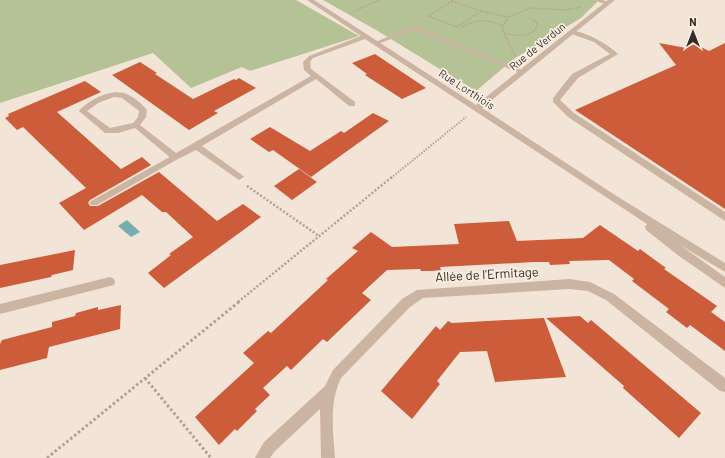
<svg xmlns="http://www.w3.org/2000/svg" width="725" height="458" viewBox="0 0 725 458" font-family="Barlow,sans-serif">
<rect width="100%" height="100%" fill="#f2e5d7"/>
<!-- green -->
<path fill="#b4c296" d="M 0,0 L 296,0 L 359,36 L 250,71 L 242,67 L 191,88 L 153,53 L 0,103 Z
M 323,0 L 599,0 L 581,18 L 514,59 L 476,91 L 376,30 Z"/>
<!-- water -->
<path fill="#74afb1" d="M 127,220 L 140,232 L 131,237 L 118,226 Z"/>
<!-- building -->
<path fill="#cd5c3a" d="M 659,43 L 686,48 L 695,44 L 709,51 L 725,43 L 725,209 L 575,110 L 676,65 Z
M 375,54 L 426,88 L 402,99 L 365,75 L 367,74 L 352,63 Z
M 140,62 L 157,73 L 155,74 L 193,99 L 234,79 L 236,80 L 239,78 L 256,88 L 214,111 L 218,113 L 189,130 L 112,75 Z
M 85,81 L 101,92 L 57,112 L 121,169 L 142,157 L 151,165 L 90,200 L 88,203 L 90,206 L 98,206 L 159,172 L 217,221 L 243,204 L 261,217 L 164,288 L 148,273 L 171,255 L 169,254 L 193,237 L 166,212 L 162,212 L 142,195 L 84,230 L 59,203 L 86,188 L 23,127 L 17,130 L 5,118 L 9,116 L 8,114 Z
M 373,113 L 389,121 L 311,177 L 273,150 L 269,152 L 250,139 L 270,127 L 310,151 L 341,131 L 344,133 Z
M 299,169 L 317,182 L 292,200 L 274,186 Z
M 509,221 L 517,241 L 583,238 L 600,225 L 638,251 L 640,249 L 666,268 L 664,269 L 717,306 L 711,312 L 725,322 L 725,351 L 690,325 L 687,328 L 666,312 L 669,309 L 632,281 L 634,279 L 609,260 L 569,261 L 570,264 L 550,265 L 549,262 L 534,262 L 440,267 L 441,270 L 431,271 L 421,271 L 420,269 L 387,270 L 362,293 L 371,300 L 327,342 L 323,339 L 291,370 L 287,366 L 263,388 L 270,395 L 255,409 L 257,411 L 237,431 L 235,429 L 219,445 L 195,417 L 254,363 L 243,353 L 268,331 L 271,333 L 328,280 L 326,279 L 358,251 L 352,248 L 371,232 L 392,247 L 459,244 L 454,224 Z
M 75,250 L 73,270 L 52,275 L 51,277 L 0,288 L 0,265 Z
M 121,305 L 120,329 L 49,347 L 47,358 L 0,370 L 0,344 L 2,340 L 52,327 L 52,322 L 75,316 L 76,313 L 98,307 L 98,310 Z
M 580,316 L 588,323 L 591,320 L 701,413 L 679,438 L 623,388 L 624,386 L 546,318 Z
M 544,318 L 566,377 L 495,382 L 487,351 L 460,352 L 437,381 L 440,384 L 412,419 L 381,391 L 436,326 L 440,330 L 448,321 L 452,323 Z"/>
<g fill="none" stroke-linecap="round" stroke-linejoin="round">
<!-- path-far3 -->
<path stroke="#b79e8d" stroke-width="1.5" stroke-dasharray="1.5 1.5" stroke-linecap="butt" d="M 452,1 L 481,11 L 457,27 L 428,16 Z
M 481,11 L 508,17
M 352,12 L 379,0
M 462,27 C 477,19 487,19 503,26
M 504,33 C 516,36 528,38 537,28 L 537,24 L 533,19
M 515,56 L 502,29 L 508,17 L 530,8 L 564,10 L 581,7"/>
<!-- path-far2 -->
<path stroke="#b79e8d" stroke-width="2" stroke-dasharray="1.5 1.5" stroke-linecap="butt" d="M 391,178 L 466,117"/>
<!-- path-far1 -->
<path stroke="#b79e8d" stroke-width="2.5" stroke-dasharray="2 2" stroke-linecap="butt" d="M 247,186 L 319,236
M 238,302 L 392,177"/>
<!-- path -->
<path stroke="#b79e8d" stroke-width="3" stroke-dasharray="2.5 2.5" stroke-linecap="butt" d="M 145,378 L 211,458
M 47,458 L 240,301"/>
<!-- lane -->
<path fill="#cbb4a2" fill-rule="evenodd" d="M 594,0 L 603,0 L 610,3 L 607,5 Z
M 414,26 L 524,71 L 526,72 L 522,74 L 520,73 L 414,30 L 378,44 L 373,43 Z
M 569,31 C 582,29 609,45 618,54 L 578,78 L 560,100 L 574,113 L 725,212 L 725,221 L 568,117 L 553,102 L 553,98 L 572,74 L 610,54 L 594,42 L 569,33 Z
M 175,154 L 178,155 L 179,157 L 178,159 L 97,205 L 91,205 L 89,203 L 91,201 Z"/>
<!-- street -->
<path fill="#cbb4a2" fill-rule="evenodd" d="M 307,0 L 314,0 L 476,105 L 608,0 L 615,0 L 482,108 L 615,195 L 725,263 L 725,272 L 680,245 L 725,277 L 725,288 L 679,256 L 646,230 L 645,227 L 647,224 L 365,39 L 313,58 L 310,62 L 311,69 L 355,102 L 355,106 L 349,106 L 316,79 L 202,146 L 242,175 L 244,177 L 239,180 L 196,150 L 178,159 L 172,159 L 135,128 L 118,133 L 105,133 L 79,111 C 88,100 110,89 124,93 C 133,96 141,103 147,110 L 146,117 L 140,125 L 176,153 L 311,76 L 304,70 L 303,62 L 309,56 L 361,36 ZM 114,97 L 122,98 L 139,111 L 138,117 L 133,123 L 110,128 L 87,111 L 98,103 Z
M 110,277 L 114,279 L 115,282 L 114,285 L 0,314 L 0,304 Z
M 569,279 L 590,282 L 614,294 L 725,378 L 725,392 L 720,391 L 606,300 L 588,291 L 569,289 L 423,298 L 410,307 L 341,378 C 329,403 333,431 335,458 L 321,458 L 320,409 L 274,452 L 270,458 L 255,458 L 264,442 L 325,386 L 333,370 L 402,299 L 417,290 Z"/>
</g>
<g text-anchor="middle" dominant-baseline="central" stroke-width="3.5" stroke-linejoin="round" paint-order="stroke">
<!-- far-street labels -->
<g font-size="11" fill="#352a25" stroke="#faefe3">
<text transform="translate(537 46) rotate(-39)">Rue de Verdun</text>
<text transform="translate(467 89) rotate(33)">Rue Lorthiois</text>
</g>
<!-- street labels -->
<g font-size="13" fill="#352a25" stroke="#faefe3">
<text transform="translate(487 274) rotate(-3)">Allée de l'Ermitage</text>
</g>
</g>
<!-- north arrow -->
<g transform="translate(693 32)" stroke="#faefe3" stroke-width="3" paint-order="stroke">
<path d="M0-3L7 15L0 10L-7 15Z" fill="#352a25"/>
<text y="-6" font-size="11" font-weight="bold" text-anchor="middle" fill="#352a25">N</text>
</g>
</svg>
